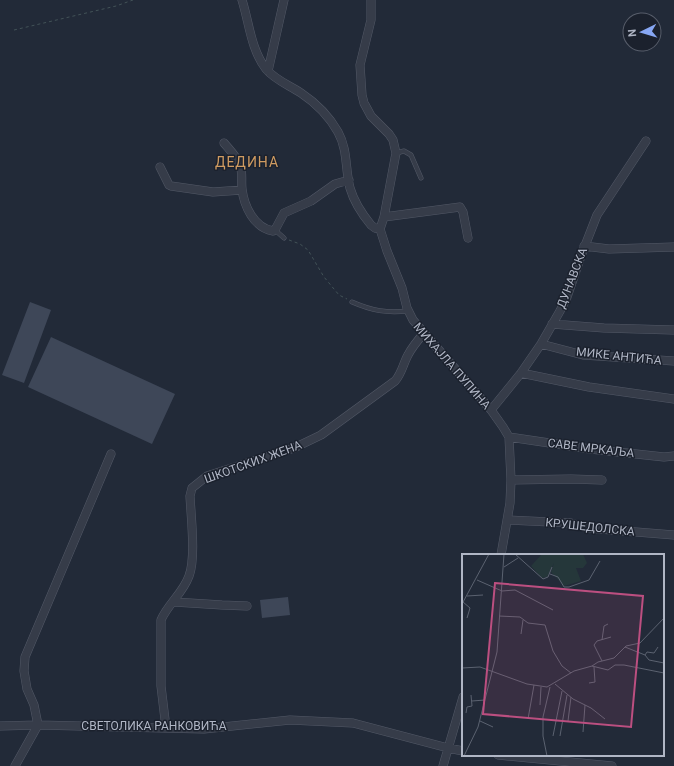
<svg xmlns="http://www.w3.org/2000/svg" width="674" height="766" viewBox="0 0 674 766" font-family="Roboto,sans-serif">
<rect width="100%" height="100%" fill="#222a38"/>
<!-- building -->
<path fill="#3e4758" d="M 30,302 L 51,310 L 24,383 L 2,375 Z
M 51,337 L 175,394 L 152,444 L 28,387 Z
M 288,597 L 290,615 L 262,618 L 260,600 Z"/>
<g fill="none" stroke-linecap="round" stroke-linejoin="round">
<defs>
<path id="lane" d="M 396,153 L 404,151 L 411,155 L 421,178
M 275,230 L 284,238
M 352,302 C 373,311 386,313 408,311"/>
<path id="street" d="M 242,0 C 249,22 251,50 266,69 C 275,80 289,85 301,93 C 316,103 329,116 338,132 C 348,150 345,169 350,188 C 354,202 362,214 371,225 L 375,228 L 380,229
M 371,0 L 371,20 L 360,65 L 362,95 L 364,103 L 371,116 L 389,134 L 393,140 L 396,153 L 384,217 L 380,229 L 387,251 L 402,288 L 407,308 L 413,320 L 491,410 L 503,427 L 509,437 L 511,480 L 510,503 L 501,555
M 268,71 L 284,0
M 224,143 C 229,149 237,157 240,165 C 243,173 241,181 242,189 C 244,206 254,228 273,231 L 276,228 L 284,213 L 311,201 L 335,184 L 349,180
M 160,167 L 169,185 L 171,186 L 213,192 L 242,190
M 384,217 L 460,207 L 463,212 L 468,238
M 584,246 L 609,249 L 674,247
M 552,324 L 604,328 L 673,330
M 541,344 L 583,355 L 674,361
M 521,373 L 589,387 L 674,399
M 491,410 L 521,373 L 541,344 L 560,311 L 567,297 L 581,256 L 597,215 L 646,141
M 509,437 L 590,449 L 664,457 L 674,456
M 511,480 L 571,479 L 602,480
M 507,520 L 571,523 L 587,528 L 599,529 L 674,535
M 174,602 L 222,605 L 247,606
M 0,726 L 38,725 L 204,729 L 290,720 L 353,723 L 448,748 L 463,751
M 166,728 L 161,686 L 161,620 C 168,604 183,593 189,576 C 196,558 191,517 190,496 L 192,488 L 207,476 L 294,448 L 321,435 L 395,381 C 402,373 403,364 408,355 C 412,347 418,340 424,333
M 498,755 L 612,766
M 15,766 L 38,725 L 34,705 L 27,689 L 24,671 L 25,657 L 111,454
M 443,766 L 463,697"/>
</defs>
<!-- lane casing -->
<use href="#lane" stroke="#535967" stroke-width="5"/>
<!-- street casing -->
<use href="#street" stroke="#535967" stroke-width="9"/>
<!-- path -->
<path stroke="#425257" stroke-width="1" stroke-dasharray="3 3" stroke-linecap="butt" d="M 14,30 L 116,6 L 133,0
M 289,240 L 300,244 L 308,250 L 324,277 L 339,295 L 347,299"/>
<!-- lane -->
<use href="#lane" stroke="#363c49" stroke-width="4"/>
<!-- street -->
<use href="#street" stroke="#363c49" stroke-width="8"/>
</g>
<g text-anchor="middle" dominant-baseline="central" stroke-width="3" stroke-linejoin="round" paint-order="stroke">
<!-- street labels -->
<g font-size="12" fill="#b0b6c5" stroke="#1b212d">
<text transform="translate(572 278) rotate(-69)">ДУНАВСКА</text>
<text transform="translate(619 356) rotate(6)">МИКЕ АНТИЋА</text>
<text transform="translate(452 366) rotate(49)">МИХАЈЛА ПУПИНА</text>
<text transform="translate(591 448) rotate(7)">САВЕ МРКАЉА</text>
<text transform="translate(253 462) rotate(-20)">ШКОТСКИХ ЖЕНА</text>
<text transform="translate(590 527) rotate(6)">КРУШЕДОЛСКА</text>
<text x="154" y="726">СВЕТОЛИКА РАНКОВИЋА</text>
</g>
<!-- quarter labels -->
<g font-size="14" letter-spacing="1" fill="#cf9b61" stroke="#1b212d">
<text x="247" y="162">ДЕДИНА</text>
</g>
</g>
<!-- overview -->
<g transform="translate(462 554)">
<rect width="202" height="202" fill="#222a38"/>
<path d="M 80,0 L 121,0 L 125,9 L 121,14 L 114,14 L 119,27 L 102,32 L 89,18 L 92,9 L 85,23 L 80,24 L 69,12 Z" fill="#25373a"/>
<path fill="none" stroke="#5b6270" stroke-width="1" d="M 53,0 L 81,25 L 86,23 L 90,13M 42,13 L 56,4M 88,20 L 96,23 L 102,33 L 107,33 L 127,26 L 138,7M 15,26 L 40,37 L 53,36 L 91,56M 5,42 L 21,41M 1,48 L 8,54 L 5,64M 0,50 L 27,0M 37,62 L 58,63 L 66,69 L 83,71 L 91,97 L 100,112 L 109,119M 59,80 L 61,66M 140,86 L 142,72 L 146,70M 163,93 L 183,101M 196,93 L 192,99 L 185,98 L 183,101 L 187,106 L 202,109M 140,107 L 132,91 L 135,87 L 149,83M 130,112 L 136,108 L 152,104 L 164,92 L 178,89 L 202,64M 0,114 L 18,113 L 65,130 L 85,133 L 112,117 L 130,112 L 146,116 L 153,111 L 162,111 L 202,119M 127,129 L 133,128 L 132,113M 93,130 L 111,145 L 129,154 L 143,165M 10,147 L 23,146M 78,151 L 79,133M 4,159 L 5,153 L 10,152 L 9,141M 66,165 L 72,131M 18,167 L 31,173M 106,167 L 109,143M 121,178 L 123,151M 91,182 L 100,137M 98,182 L 105,141M 2,202 L 16,173 L 35,98 L 42,0M 85,202 L 81,182 L 81,163 L 88,133"/>
<path fill="#bc4f80" fill-opacity="0.15" stroke="#bc4f80" stroke-width="2" d="M 33,29 L 181,42 L 169,173 L 21,160 Z"/>
<rect width="202" height="202" fill="none" stroke="#b0b6c5" stroke-width="2"/>
</g>
<!-- north arrow -->
<g transform="translate(642 32) rotate(265)"><circle r="19" fill="#1b212d" stroke="#575d6a"/>
<path d="M0-3L7 15L0 10L-7 15Z" fill="#87a7f4"/>
<text y="-6" font-size="11" font-weight="bold" text-anchor="middle" fill="#b0b6c5">N</text>
</g>
</svg>
